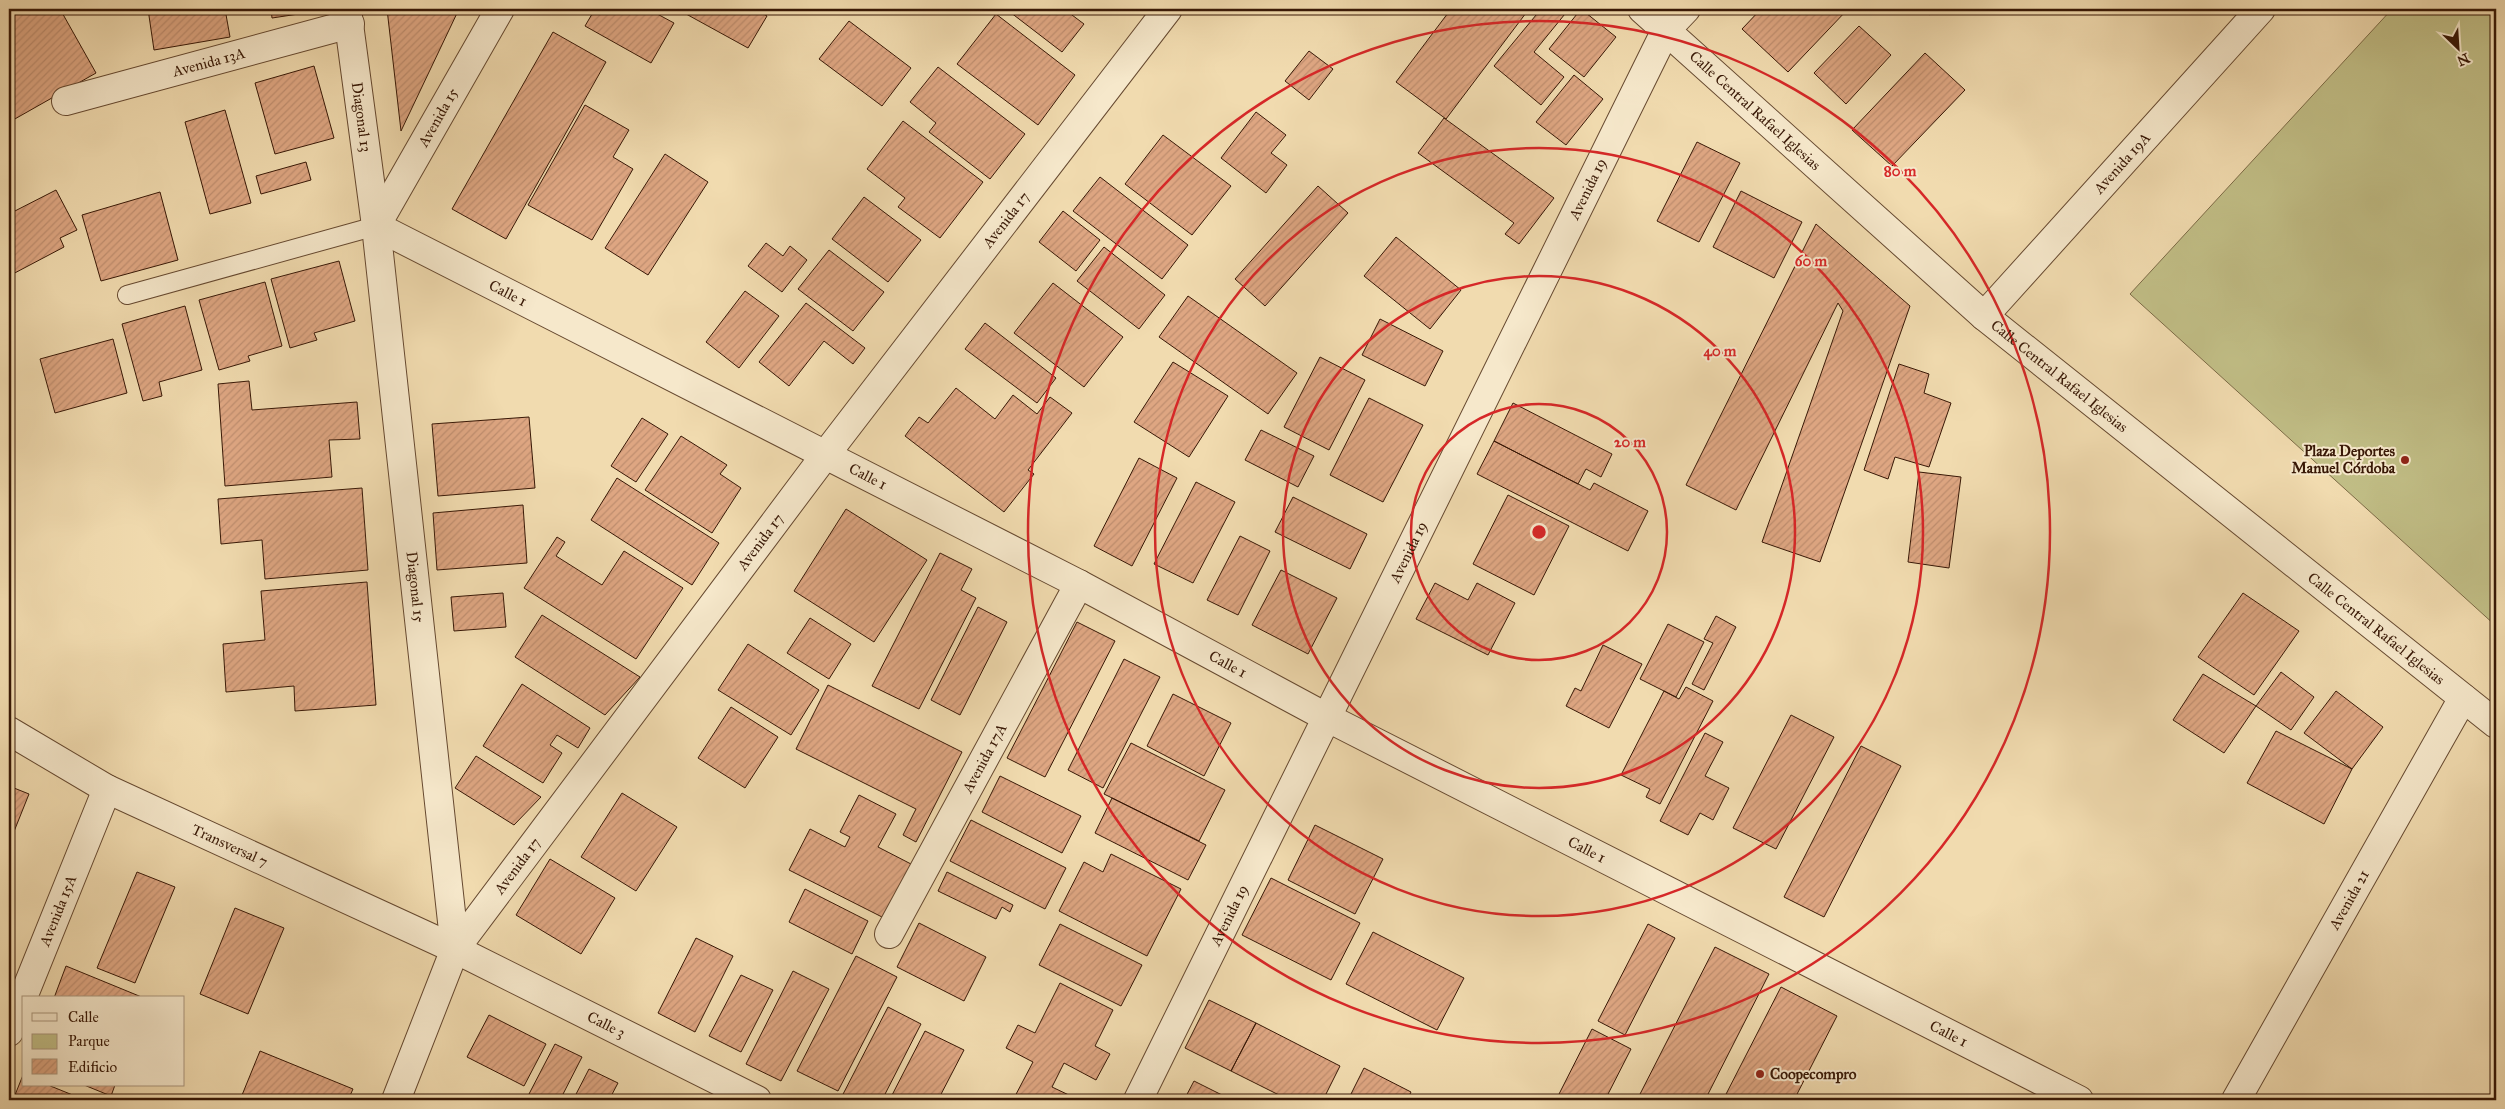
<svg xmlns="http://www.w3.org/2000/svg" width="2505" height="1109" viewBox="0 0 2505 1109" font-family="'IM FELL Great Primer',serif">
<defs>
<pattern id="building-hatch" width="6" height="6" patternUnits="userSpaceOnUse" patternTransform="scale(1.25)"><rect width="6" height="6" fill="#dea682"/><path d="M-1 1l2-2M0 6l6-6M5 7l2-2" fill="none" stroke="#bf8e6f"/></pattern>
</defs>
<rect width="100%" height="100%" fill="#f1dbaf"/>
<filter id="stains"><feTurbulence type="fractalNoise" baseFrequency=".004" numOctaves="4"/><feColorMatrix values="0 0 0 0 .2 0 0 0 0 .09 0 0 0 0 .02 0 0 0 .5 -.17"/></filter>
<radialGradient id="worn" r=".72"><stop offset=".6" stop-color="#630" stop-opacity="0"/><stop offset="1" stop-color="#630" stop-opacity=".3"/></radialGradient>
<!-- green -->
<path fill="#c1be86" stroke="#7c6b46" d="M 2392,9 L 2487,9 L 2496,17 L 2496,626 L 2130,294 Z"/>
<!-- building -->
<path fill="url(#building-hatch)" stroke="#381806" d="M 9,9 L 60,9 L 96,73 L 13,120 L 9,113 Z
M 148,9 L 225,9 L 230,37 L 154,50 Z
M 225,9 L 249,9 L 226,13 Z
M 271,9 L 304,9 L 305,13 L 272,18 Z
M 387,9 L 459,9 L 401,131 Z
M 595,9 L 648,9 L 674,23 L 651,63 L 585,26 Z
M 677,9 L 755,9 L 767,16 L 748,48 Z
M 1006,9 L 1077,9 L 1072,15 L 1084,24 L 1062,52 Z
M 1451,9 L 1529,9 L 1446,119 L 1396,82 Z
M 1541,9 L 1569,9 L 1534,52 L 1564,77 L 1541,105 L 1494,66 Z
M 1581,9 L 1616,37 L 1584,77 L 1549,49 Z
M 1761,9 L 1848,9 L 1788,72 L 1742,29 Z
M 1923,9 L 1936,9 L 1930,15 Z
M 996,14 L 1075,75 L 1038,125 L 957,64 Z
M 849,21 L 911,68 L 882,106 L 819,59 Z
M 1859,26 L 1891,55 L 1846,104 L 1814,73 Z
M 553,32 L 606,62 L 506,239 L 452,209 Z
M 1309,51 L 1333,69 L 1309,100 L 1285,81 Z
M 1925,53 L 1965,90 L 1892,166 L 1852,130 Z
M 314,66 L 334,138 L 275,154 L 255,83 Z
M 938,67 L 1025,134 L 990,179 L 929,132 L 936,123 L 910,102 Z
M 1574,75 L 1603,99 L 1566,145 L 1536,122 Z
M 585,105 L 629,130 L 613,157 L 633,169 L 592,240 L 528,205 Z
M 225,110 L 251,203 L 210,214 L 185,122 Z
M 1256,112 L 1286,135 L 1271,153 L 1287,165 L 1266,193 L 1221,158 Z
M 1444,118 L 1554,198 L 1519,244 L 1505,234 L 1514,223 L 1418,153 Z
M 903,121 L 983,182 L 940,238 L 898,207 L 905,198 L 867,169 Z
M 1163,135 L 1231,186 L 1192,235 L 1125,184 Z
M 1697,142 L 1740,163 L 1699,242 L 1657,221 Z
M 665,154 L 708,182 L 648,275 L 605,248 Z
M 306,162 L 311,180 L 261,194 L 256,176 Z
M 1100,177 L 1188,245 L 1162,279 L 1073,211 Z
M 1318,186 L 1348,213 L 1265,306 L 1235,279 Z
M 56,190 L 77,230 L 60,238 L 64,247 L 9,276 L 9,214 Z
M 1741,191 L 1802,222 L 1774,278 L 1713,247 Z
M 160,192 L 178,260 L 101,281 L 82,215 Z
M 864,197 L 921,240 L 888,282 L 832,239 Z
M 1063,211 L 1100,240 L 1076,271 L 1039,242 Z
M 1816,224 L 1910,306 L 1820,562 L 1762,542 L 1843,311 L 1838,303 L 1736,510 L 1686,485 Z
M 1396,237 L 1461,290 L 1430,329 L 1364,276 Z
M 766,243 L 783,256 L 790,246 L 807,260 L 782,292 L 748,266 Z
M 1104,247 L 1165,295 L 1139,329 L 1077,281 Z
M 829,250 L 884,292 L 853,331 L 798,289 Z
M 339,261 L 355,321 L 314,333 L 317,340 L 290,348 L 271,279 Z
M 265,282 L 282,346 L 248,356 L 250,361 L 219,370 L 199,300 Z
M 1053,283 L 1123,337 L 1084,387 L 1014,333 Z
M 745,291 L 779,316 L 739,368 L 706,342 Z
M 1188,296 L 1297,373 L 1268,414 L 1159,337 Z
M 806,303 L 865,348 L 853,364 L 824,341 L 789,386 L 759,362 Z
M 185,306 L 202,370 L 159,382 L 162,396 L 143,401 L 122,324 Z
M 1380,319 L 1443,351 L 1425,386 L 1362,355 Z
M 985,323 L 1056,378 L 1037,403 L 965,349 Z
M 113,339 L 127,393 L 55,413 L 40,359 Z
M 1320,357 L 1365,380 L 1329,450 L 1284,427 Z
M 1173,362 L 1228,396 L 1189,457 L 1134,422 Z
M 1899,364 L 1929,374 L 1924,393 L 1951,403 L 1929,467 L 1895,457 L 1888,479 L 1864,470 Z
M 249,381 L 252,410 L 357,402 L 360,439 L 329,440 L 332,477 L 225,486 L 218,384 Z
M 956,388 L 995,419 L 1013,395 L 1037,414 L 1050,397 L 1072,413 L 1028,470 L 1034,474 L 1004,512 L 905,436 L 919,417 L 928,423 Z
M 1369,398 L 1423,425 L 1383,502 L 1330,475 Z
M 1513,403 L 1612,454 L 1601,477 L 1586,469 L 1578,484 L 1494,441 Z
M 529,417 L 535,488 L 438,496 L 432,424 Z
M 642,418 L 668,434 L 636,482 L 611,466 Z
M 1261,430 L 1314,456 L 1298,487 L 1245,460 Z
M 681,436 L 727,465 L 720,474 L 741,488 L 712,533 L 645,490 Z
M 1494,441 L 1590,490 L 1594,483 L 1648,511 L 1628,551 L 1477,474 Z
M 1139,458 L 1177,478 L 1132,566 L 1094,546 Z
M 1919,472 L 1961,477 L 1949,568 L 1908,562 Z
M 617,478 L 719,543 L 692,585 L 591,520 Z
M 1196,482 L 1235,502 L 1193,583 L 1154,564 Z
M 362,488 L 368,570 L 265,579 L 262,540 L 221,544 L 218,499 Z
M 1508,495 L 1569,526 L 1534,595 L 1473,564 Z
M 1293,497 L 1367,534 L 1350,569 L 1275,532 Z
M 523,505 L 527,563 L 437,570 L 433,513 Z
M 846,509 L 927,560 L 874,642 L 794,591 Z
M 1240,536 L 1270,551 L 1238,615 L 1207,600 Z
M 557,537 L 565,542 L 556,556 L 602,585 L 624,551 L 683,588 L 636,659 L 524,588 Z
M 940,553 L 972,569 L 961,590 L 976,598 L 919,709 L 872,686 Z
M 1281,570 L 1337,598 L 1308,654 L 1252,625 Z
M 367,582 L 376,705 L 295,711 L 294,686 L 226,692 L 223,644 L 265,640 L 261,591 Z
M 1435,583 L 1468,600 L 1477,583 L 1515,603 L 1488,655 L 1416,619 Z
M 503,593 L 506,627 L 454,631 L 451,597 Z
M 2243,593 L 2299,631 L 2254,695 L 2198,657 Z
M 978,607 L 1007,622 L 960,715 L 931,700 Z
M 542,615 L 640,677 L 605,715 L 515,657 Z
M 1716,616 L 1736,627 L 1704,690 L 1692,684 L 1713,643 L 1704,639 Z
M 810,618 L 851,644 L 829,679 L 787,653 Z
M 1077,622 L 1115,641 L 1045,777 L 1007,758 Z
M 1668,624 L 1704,642 L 1676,697 L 1640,679 Z
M 748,644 L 819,690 L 791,735 L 718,690 Z
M 1603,645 L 1642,664 L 1609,728 L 1566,706 L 1575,688 L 1581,691 Z
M 1124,659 L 1160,677 L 1103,788 L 1068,770 Z
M 2281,672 L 2314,697 L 2291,730 L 2256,706 Z
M 2203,674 L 2256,706 L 2224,753 L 2173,720 Z
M 522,684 L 590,728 L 578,748 L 557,735 L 550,745 L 562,753 L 543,783 L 483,746 Z
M 828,685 L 962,752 L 916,842 L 903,835 L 916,809 L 796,749 Z
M 1686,687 L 1713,701 L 1660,804 L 1646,797 L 1650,789 L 1621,775 L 1664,691 L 1679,699 Z
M 2336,691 L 2383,727 L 2352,769 L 2304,733 Z
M 1173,694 L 1231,723 L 1204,776 L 1147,746 Z
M 731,707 L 778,737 L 745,788 L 698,758 Z
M 1791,715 L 1834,737 L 1776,849 L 1733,828 Z
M 2276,731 L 2352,769 L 2324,824 L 2247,783 Z
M 1705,733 L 1723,742 L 1705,776 L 1729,788 L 1713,820 L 1700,813 L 1688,835 L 1660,821 Z
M 1131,743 L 1225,790 L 1199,841 L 1104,794 Z
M 1861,746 L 1901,766 L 1824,917 L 1784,897 Z
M 476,756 L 541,797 L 514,825 L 455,788 Z
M 1000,776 L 1081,816 L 1062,853 L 982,812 Z
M 9,786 L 29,794 L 9,844 Z
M 622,793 L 677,827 L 636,891 L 581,857 Z
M 859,795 L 896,814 L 878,847 L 911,864 L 884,918 L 789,870 L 810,829 L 845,847 L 850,837 L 840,832 Z
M 1112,798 L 1206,845 L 1188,880 L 1095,833 Z
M 971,820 L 1066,868 L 1045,909 L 950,861 Z
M 1315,825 L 1383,859 L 1355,914 L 1288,880 Z
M 1111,854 L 1181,889 L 1147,956 L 1059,911 L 1084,862 L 1103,872 Z
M 550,859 L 615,898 L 581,954 L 516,915 Z
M 137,872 L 175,887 L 135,983 L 97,968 Z
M 947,872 L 1013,905 L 1010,912 L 1002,907 L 996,919 L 938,891 Z
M 1271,878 L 1360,923 L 1331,980 L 1242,935 Z
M 805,889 L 868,921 L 852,954 L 789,922 Z
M 235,908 L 284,928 L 248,1014 L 200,994 Z
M 919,923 L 986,957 L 964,1001 L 897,967 Z
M 1060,924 L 1142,965 L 1121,1006 L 1039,965 Z
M 1648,924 L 1675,938 L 1625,1035 L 1598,1021 Z
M 1373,932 L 1464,978 L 1437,1030 L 1346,984 Z
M 696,938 L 733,956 L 695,1032 L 658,1013 Z
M 1715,947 L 1769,974 L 1705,1100 L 1637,1100 Z
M 856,956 L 897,977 L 838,1091 L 797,1071 Z
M 66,966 L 144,998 L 54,998 Z
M 793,971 L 829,989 L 781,1081 L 746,1064 Z
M 741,975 L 773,990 L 741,1052 L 709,1036 Z
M 1060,983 L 1113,1010 L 1095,1046 L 1110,1054 L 1096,1080 L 1064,1063 L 1052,1087 L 1073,1097 L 1071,1100 L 1013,1100 L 1033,1062 L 1006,1048 L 1018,1025 L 1035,1033 Z
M 1781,987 L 1837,1016 L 1794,1100 L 1723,1100 Z
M 1209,1000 L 1256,1023 L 1231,1071 L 1185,1048 Z
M 888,1007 L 921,1024 L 882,1100 L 840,1100 Z
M 489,1015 L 546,1044 L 524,1086 L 467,1057 Z
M 1256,1023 L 1340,1066 L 1323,1100 L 1289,1100 L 1231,1071 Z
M 1592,1029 L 1631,1049 L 1605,1100 L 1556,1100 Z
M 925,1031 L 964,1050 L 938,1100 L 890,1099 Z
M 555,1044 L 582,1057 L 560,1100 L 543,1100 L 529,1094 Z
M 260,1051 L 353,1089 L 348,1100 L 240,1100 Z
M 1364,1068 L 1411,1092 L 1407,1100 L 1348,1100 Z
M 589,1069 L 618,1083 L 609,1100 L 573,1100 Z
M 23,1075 L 24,1085 L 48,1085 L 85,1100 L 13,1100 Z
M 1194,1081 L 1232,1100 L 1184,1100 Z
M 84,1085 L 115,1085 L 111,1096 Z"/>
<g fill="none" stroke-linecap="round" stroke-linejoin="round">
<defs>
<path id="lane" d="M 127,295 L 376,226"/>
<g id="street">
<path id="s1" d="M 347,9 L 376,226 L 455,949"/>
<path id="s2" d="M 1642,9 L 1984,316 L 2496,724"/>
<path id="s3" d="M 66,101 L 350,24"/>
<path id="s4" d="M 376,226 L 1079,584 L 1326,717 L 2079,1100"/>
<path id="s5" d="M 376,226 L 500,9"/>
<path id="s6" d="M 1984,316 L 2261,9"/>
<path id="s7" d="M 9,731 L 107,789 L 455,949 L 757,1100"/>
<path id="s8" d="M 889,934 L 1079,584"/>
<path id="s9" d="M 9,1032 L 107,789"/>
<path id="s10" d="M 396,1100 L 455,949 L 826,454 L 1168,9"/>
<path id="s11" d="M 1138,1100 L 1666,30 L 1686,9"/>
<path id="s12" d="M 2236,1100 L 2463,698"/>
</g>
</defs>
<!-- lane casing -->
<use href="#lane" stroke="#664930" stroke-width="20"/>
<!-- street casing -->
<use href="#street" stroke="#664930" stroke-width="30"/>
<!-- lane -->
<use href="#lane" stroke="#f6e8cb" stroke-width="18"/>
<!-- street -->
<use href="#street" stroke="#f6e8cb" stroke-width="28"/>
</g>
<!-- distance rings -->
<g fill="none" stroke="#d62828" stroke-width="2.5">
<circle cx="1539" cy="532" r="128"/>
<circle cx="1539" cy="532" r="256"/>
<circle cx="1539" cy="532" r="384"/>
<circle cx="1539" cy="532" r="511"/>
</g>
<!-- markers -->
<g fill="#8f2418" stroke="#f6e8cb" stroke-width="2">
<circle cx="2405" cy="460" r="5"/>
<circle cx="1760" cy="1074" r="5"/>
</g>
<g text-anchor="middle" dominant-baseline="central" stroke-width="4" stroke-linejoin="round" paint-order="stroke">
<!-- street labels -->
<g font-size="15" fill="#381806" stroke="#f6e8cb">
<text stroke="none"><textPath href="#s3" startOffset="148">Avenida 13A</textPath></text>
<text stroke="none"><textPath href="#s2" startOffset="152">Calle Central Rafael Iglesias</textPath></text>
<text stroke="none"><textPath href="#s1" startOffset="109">Diagonal 13</textPath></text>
<text stroke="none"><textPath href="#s5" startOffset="125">Avenida 15</textPath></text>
<text stroke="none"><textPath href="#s6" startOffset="206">Avenida 19A</textPath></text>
<text stroke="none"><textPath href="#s11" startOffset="1016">Avenida 19</textPath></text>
<text stroke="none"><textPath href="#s10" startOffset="1076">Avenida 17</textPath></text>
<text stroke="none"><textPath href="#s4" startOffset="148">Calle 1</textPath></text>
<text stroke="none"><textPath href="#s2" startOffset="556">Calle Central Rafael Iglesias</textPath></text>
<text stroke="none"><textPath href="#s4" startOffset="552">Calle 1</textPath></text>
<text stroke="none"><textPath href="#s10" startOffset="671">Avenida 17</textPath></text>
<text stroke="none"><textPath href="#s11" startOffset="611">Avenida 19</textPath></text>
<text stroke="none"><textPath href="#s1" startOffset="582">Diagonal 15</textPath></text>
<text stroke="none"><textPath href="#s2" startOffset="961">Calle Central Rafael Iglesias</textPath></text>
<text stroke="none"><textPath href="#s4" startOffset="958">Calle 1</textPath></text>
<text stroke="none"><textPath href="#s8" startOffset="200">Avenida 17A</textPath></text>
<text stroke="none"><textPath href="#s7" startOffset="249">Transversal 7</textPath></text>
<text stroke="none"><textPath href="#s4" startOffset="1362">Calle 1</textPath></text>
<text stroke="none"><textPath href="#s10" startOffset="266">Avenida 17</textPath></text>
<text stroke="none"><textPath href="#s12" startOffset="230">Avenida 21</textPath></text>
<text stroke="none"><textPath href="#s9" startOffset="131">Avenida 15A</textPath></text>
<text stroke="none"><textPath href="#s11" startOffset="206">Avenida 19</textPath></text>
<text stroke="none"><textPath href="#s7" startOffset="666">Calle 3</textPath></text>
<text stroke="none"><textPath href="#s4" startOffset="1768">Calle 1</textPath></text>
</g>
<!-- poi labels -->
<g font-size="15" font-weight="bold" fill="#381806" stroke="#f6e8cb" text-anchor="end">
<text x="2395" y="451">Plaza Deportes<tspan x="2395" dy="17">Manuel Córdoba</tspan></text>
<text x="1770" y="1074" text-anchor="start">Coopecompro</text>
</g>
</g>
<circle cx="1539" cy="532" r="8" fill="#d62828" stroke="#f6e8cb" stroke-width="2.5"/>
<g font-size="15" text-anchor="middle" font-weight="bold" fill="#d62828" stroke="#f6e8cb" stroke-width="4" stroke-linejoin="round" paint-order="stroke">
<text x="1900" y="176">80 m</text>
<text x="1811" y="266">60 m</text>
<text x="1720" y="356">40 m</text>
<text x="1630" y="447">20 m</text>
</g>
<!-- margin -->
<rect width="2505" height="1109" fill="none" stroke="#f1dbaf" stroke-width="30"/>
<rect x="10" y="10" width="2485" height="1089" fill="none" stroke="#381806" stroke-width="2.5"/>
<rect x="15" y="15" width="2475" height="1079" fill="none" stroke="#381806"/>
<!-- legend -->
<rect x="22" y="996" width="162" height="90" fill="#f6e8cb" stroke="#aa957c"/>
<rect x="32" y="1013" width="25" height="8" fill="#f6e8cb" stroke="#aa957c"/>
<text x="68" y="1022" font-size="15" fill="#381806">Calle</text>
<rect x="32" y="1034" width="25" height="15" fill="#c1be86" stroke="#aa957c"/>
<text x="68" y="1046" font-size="15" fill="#381806">Parque</text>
<rect x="32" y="1059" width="25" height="15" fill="url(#building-hatch)" stroke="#aa957c"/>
<text x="68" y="1072" font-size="15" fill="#381806">Edificio</text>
<!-- north arrow -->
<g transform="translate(2458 48) rotate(155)" stroke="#f6e8cb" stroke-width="4" paint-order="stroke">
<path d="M0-4L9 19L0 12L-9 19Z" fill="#381806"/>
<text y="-8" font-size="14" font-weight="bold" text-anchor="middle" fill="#381806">N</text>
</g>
<rect width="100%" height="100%" filter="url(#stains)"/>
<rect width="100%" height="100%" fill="url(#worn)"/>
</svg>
